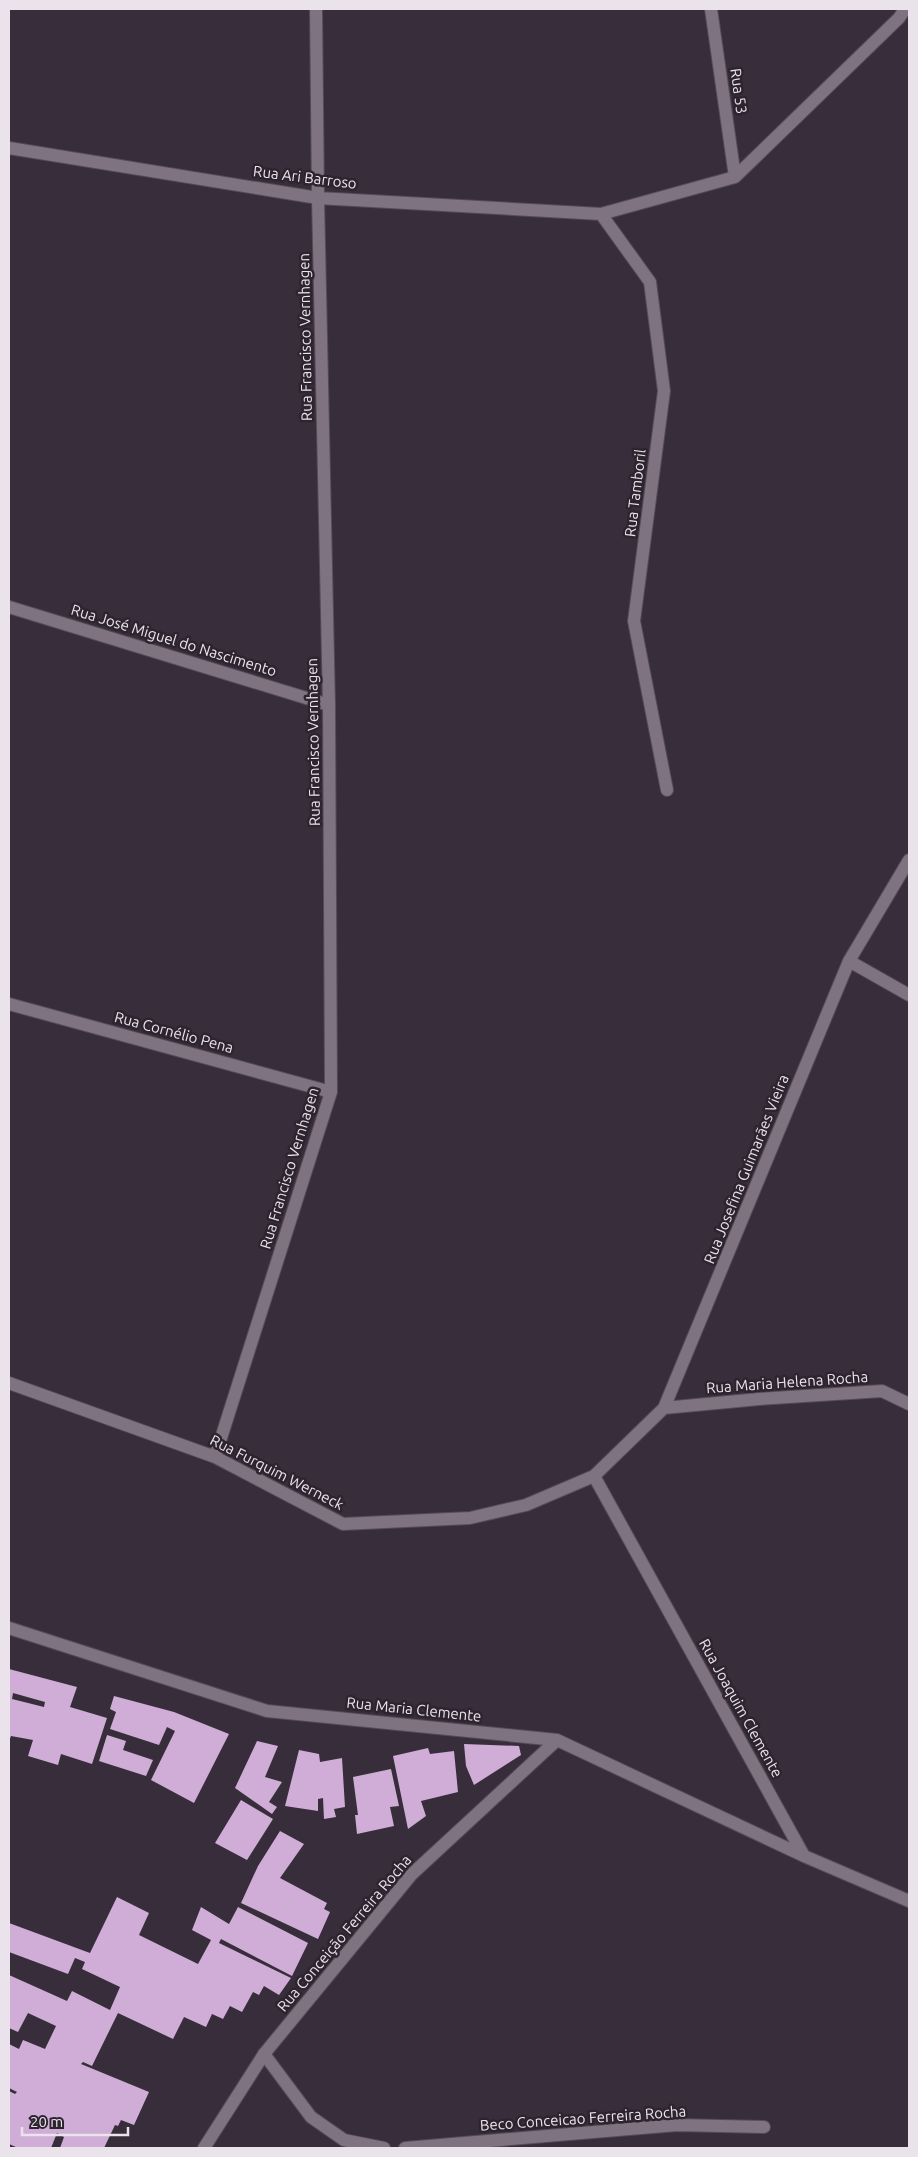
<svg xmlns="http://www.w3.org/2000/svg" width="918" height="2157" viewBox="0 0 918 2157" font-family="Ubuntu,sans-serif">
<rect width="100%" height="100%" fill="#382e3b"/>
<!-- building -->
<path fill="#cfadd7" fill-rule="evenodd" d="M 9,1669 L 77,1687 L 70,1707 L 107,1718 L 92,1764 L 61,1754 L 58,1765 L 28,1756 L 33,1740 L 11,1736 L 9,1741 ZM 13,1693 L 45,1702 L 44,1707 L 12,1699 Z
M 114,1696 L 174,1712 L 229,1734 L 194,1803 L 151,1780 L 175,1731 L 167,1727 L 159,1745 L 110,1729 L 116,1712 L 110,1709 Z
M 107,1735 L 126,1741 L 123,1750 L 153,1760 L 146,1776 L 99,1761 Z
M 257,1741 L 278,1746 L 265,1777 L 282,1782 L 269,1802 L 277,1807 L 272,1814 L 235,1788 Z
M 464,1744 L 519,1746 L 521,1755 L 474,1785 L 466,1766 Z
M 428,1748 L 430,1754 L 454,1751 L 458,1792 L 421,1801 L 426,1816 L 408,1829 L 393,1756 Z
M 299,1750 L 319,1754 L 320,1762 L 342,1758 L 345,1807 L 334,1809 L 336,1817 L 324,1819 L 323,1798 L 318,1799 L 318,1811 L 285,1806 Z
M 391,1769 L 399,1806 L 390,1807 L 394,1826 L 357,1834 L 355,1815 L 358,1815 L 353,1777 Z
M 241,1800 L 273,1819 L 247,1860 L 215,1843 Z
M 280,1831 L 304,1844 L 280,1878 L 327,1903 L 324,1909 L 330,1912 L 318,1939 L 241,1903 L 258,1866 Z
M 117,1897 L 149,1913 L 139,1935 L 198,1964 L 211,1940 L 192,1930 L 201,1907 L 229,1924 L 238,1907 L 308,1943 L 292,1976 L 221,1939 L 219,1943 L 291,1978 L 279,1995 L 264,1986 L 259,1995 L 253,1992 L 242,2012 L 230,2006 L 223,2019 L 212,2014 L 206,2027 L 184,2017 L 173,2039 L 118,2013 L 92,2066 L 83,2062 L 81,2064 L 149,2092 L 134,2125 L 121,2120 L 118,2126 L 115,2125 L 104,2148 L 60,2148 L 64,2137 L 57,2133 L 51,2148 L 18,2148 L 9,2144 L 9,2091 L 15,2094 L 17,2092 L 9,2088 L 9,2044 L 19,2049 L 23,2040 L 45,2049 L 56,2026 L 28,2013 L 18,2032 L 9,2028 L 9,1975 L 67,2001 L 72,1991 L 110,2010 L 120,1987 L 82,1969 L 85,1962 L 75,1958 L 68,1974 L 9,1952 L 9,1923 L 90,1953 Z"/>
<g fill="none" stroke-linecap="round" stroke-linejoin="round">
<defs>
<path id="service" d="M 264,2054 L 311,2117 L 344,2140 L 384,2148
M 405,2148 L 677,2125 L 764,2127"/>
<path id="minor" d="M 711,9 L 735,177
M 9,148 L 318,198 L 601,214 L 735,177 L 899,18 L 905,9
M 601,214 L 650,282 L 664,391 L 634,621 L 667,790
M 9,607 L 329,705
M 849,961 L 909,995
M 9,1004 L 331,1092
M 9,1383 L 215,1457 L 343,1524 L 470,1518 L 526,1505 L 594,1476 L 664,1408 L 849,961 L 909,860
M 664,1408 L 759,1399 L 882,1391 L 909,1404
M 215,1457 L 331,1092 L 329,705 L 318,198 L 316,9
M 594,1476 L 804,1856 L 909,1901
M 9,1628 L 267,1711 L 557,1740 L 804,1856
M 204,2148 L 264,2054 L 412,1874 L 557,1740"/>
</defs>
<!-- service casing -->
<use href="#service" stroke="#554b57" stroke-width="14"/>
<!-- minor casing -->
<use href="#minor" stroke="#554b57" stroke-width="14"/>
<!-- service -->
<use href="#service" stroke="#7f7381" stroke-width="12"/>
<!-- minor -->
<use href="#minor" stroke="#7f7381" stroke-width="12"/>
</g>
<g text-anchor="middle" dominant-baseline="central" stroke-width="5" stroke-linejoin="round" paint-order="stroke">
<!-- street labels -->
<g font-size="15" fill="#eae3ec" stroke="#2e2430">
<text transform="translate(739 91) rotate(82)">Rua 53</text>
<text transform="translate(305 177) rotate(7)">Rua Ari Barroso</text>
<text transform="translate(305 337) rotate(-91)">Rua Francisco Vernhagen</text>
<text transform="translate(635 493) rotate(-83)">Rua Tamboril</text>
<text transform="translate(174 640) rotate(17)">Rua José Miguel do Nascimento</text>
<text transform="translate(313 742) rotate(-91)">Rua Francisco Vernhagen</text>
<text transform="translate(174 1032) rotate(15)">Rua Cornélio Pena</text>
<text transform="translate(289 1168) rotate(-73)">Rua Francisco Vernhagen</text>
<text transform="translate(746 1169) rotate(-68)">Rua Josefina Guimarães Vieira</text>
<text transform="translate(787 1382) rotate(-4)">Rua Maria Helena Rocha</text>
<text transform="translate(277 1472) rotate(27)">Rua Furquim Werneck</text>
<text transform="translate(741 1708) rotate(61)">Rua Joaquim Clemente</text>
<text transform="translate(414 1709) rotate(6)">Rua Maria Clemente</text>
<text transform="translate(344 1933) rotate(-50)">Rua Conceição Ferreira Rocha</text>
<text transform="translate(583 2118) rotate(-4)">Beco Conceicao Ferreira Rocha</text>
</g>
</g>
<!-- border -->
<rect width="918" height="2157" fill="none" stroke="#eae3ec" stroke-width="20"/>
<!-- scale -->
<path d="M22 2127v8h106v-8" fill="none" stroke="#eae3ec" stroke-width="2.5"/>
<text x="30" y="2127" font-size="15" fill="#eae3ec" stroke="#2e2430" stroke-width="4" paint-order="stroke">20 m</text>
</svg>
